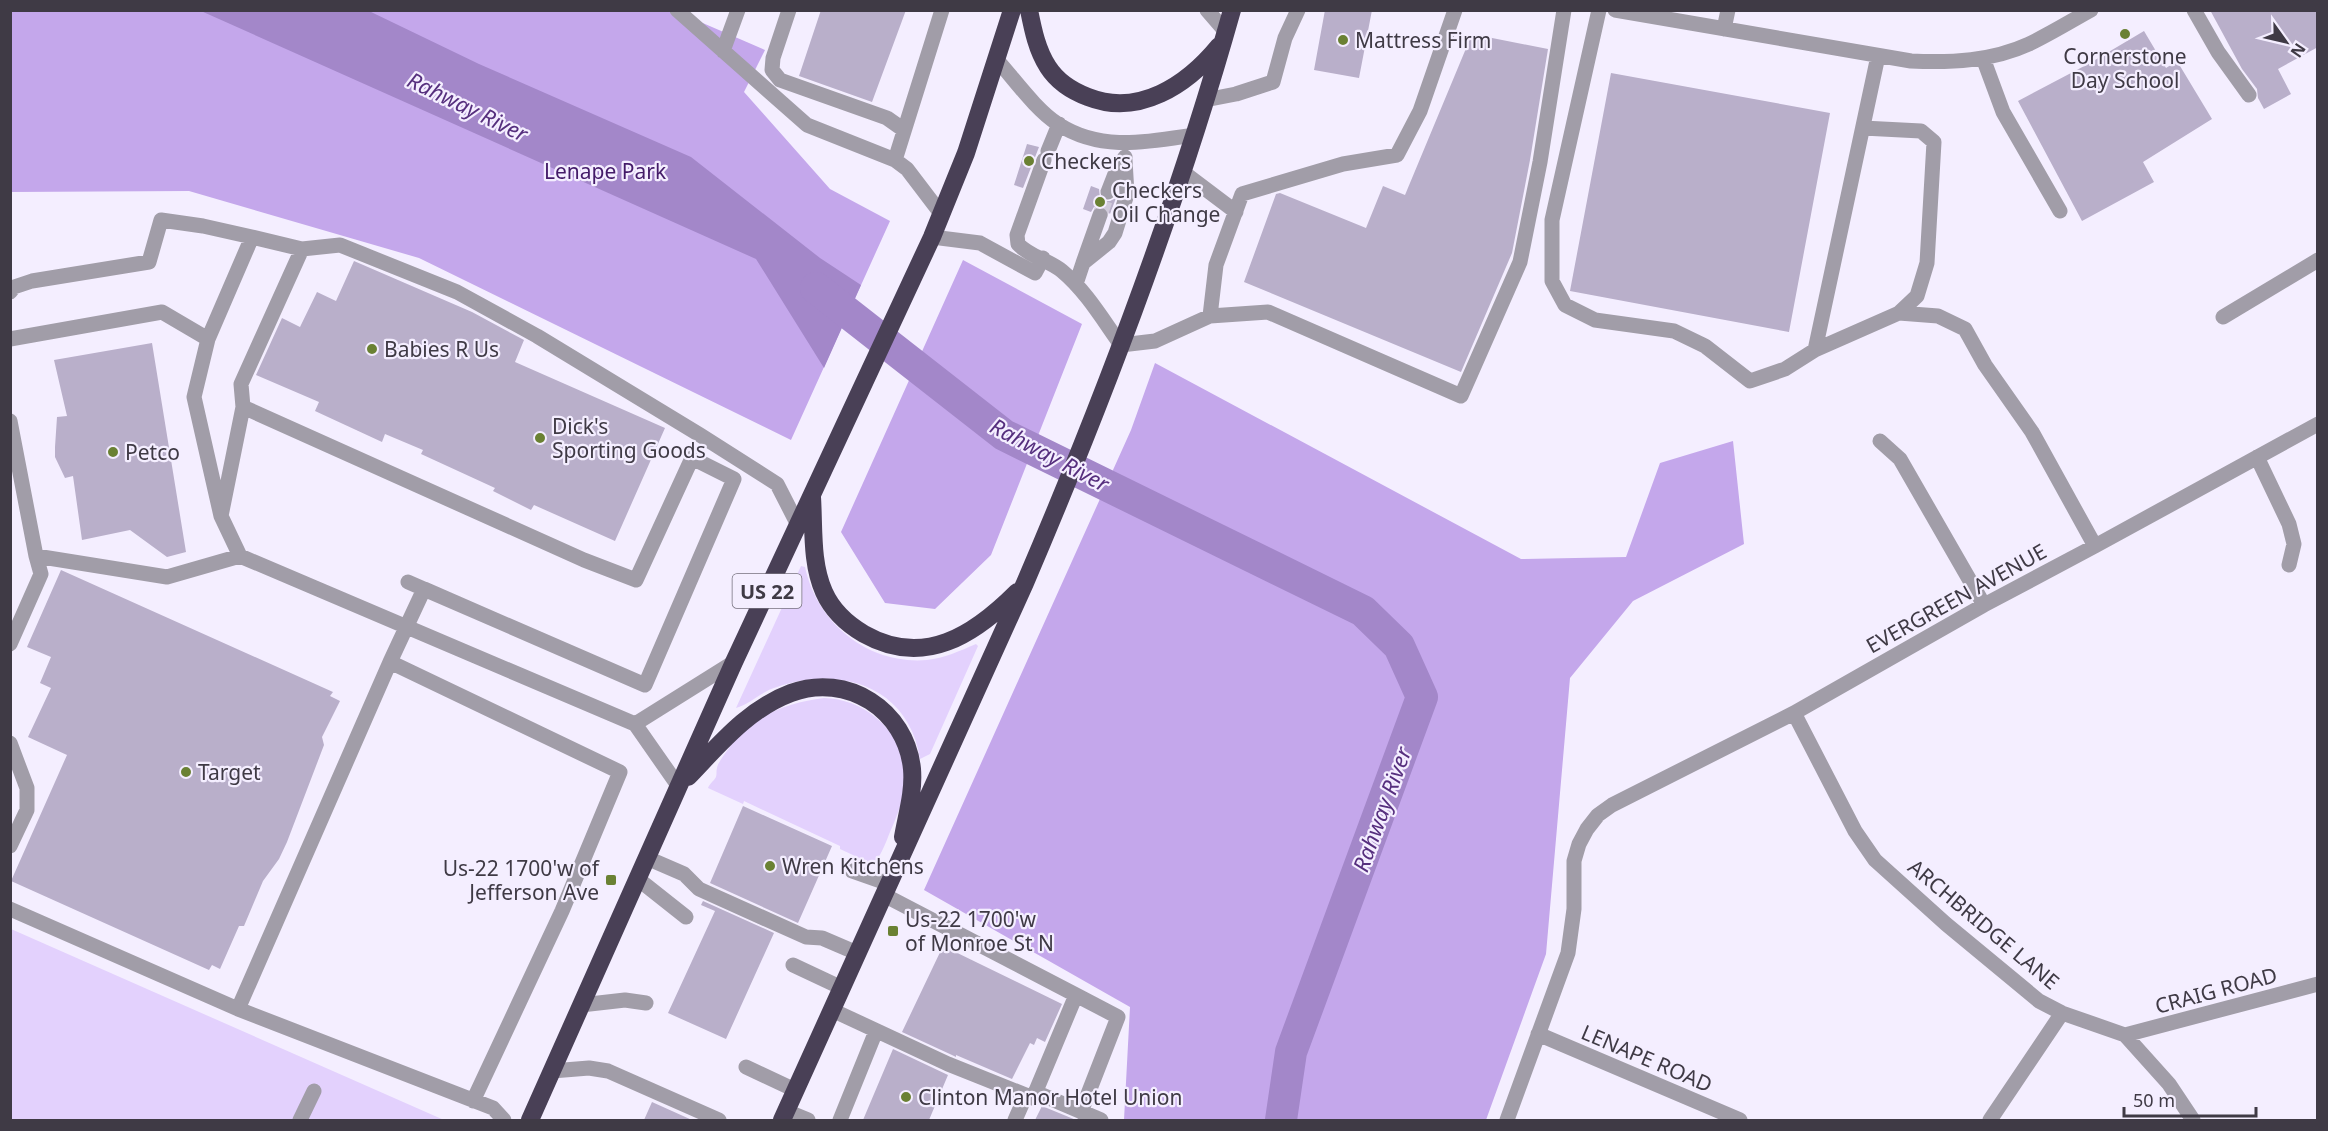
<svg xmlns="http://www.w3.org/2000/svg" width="2328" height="1131" viewBox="0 0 2328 1131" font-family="'Noto Sans',sans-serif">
<rect width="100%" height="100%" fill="#f4eeff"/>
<!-- green -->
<path fill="#e3d1fd" d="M 801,566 L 805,567 C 817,623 868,665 927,660 C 944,658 960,651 976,644 L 978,646 L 930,754 L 920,759 C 909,686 840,665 777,687 C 762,691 750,704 736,708 Z
M 824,698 C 865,699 903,731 905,774 C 906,794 898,814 890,832 C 886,842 882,853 876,861 L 868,862 L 840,849 L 840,846 L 744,801 L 743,804 L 708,788 C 710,783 713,782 716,777 C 717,774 716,771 717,768 C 718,762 725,754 729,748 C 751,716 786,703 824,698 Z
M 11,929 L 444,1120 L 11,1120 Z"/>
<!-- forest -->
<path fill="#c4a7eb" d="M 10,11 L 675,11 L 765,50 L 744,92 L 830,189 L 890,221 L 791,440 L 419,258 L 189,191 L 11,192 Z
M 963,260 L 1082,324 L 991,555 L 935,609 L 885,603 L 841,532 Z
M 1155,363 L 1521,559 L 1626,557 L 1660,463 L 1733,441 L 1744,544 L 1633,601 L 1570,678 L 1546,954 L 1486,1120 L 1124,1120 L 1130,1007 L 924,890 L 1131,430 Z"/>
<!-- water -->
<path fill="#a387c9" d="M 201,11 L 369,11 L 479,64 L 691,157 L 820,258 L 861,285 L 824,368 L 756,259 Z"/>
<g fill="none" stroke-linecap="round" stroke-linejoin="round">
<!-- river -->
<path stroke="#a387c9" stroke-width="32" d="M 816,288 L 1004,435 L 1363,611 L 1399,646 L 1422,697 L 1291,1052 L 1281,1120"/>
</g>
<!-- building -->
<path fill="#b9afca" d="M 821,10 L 906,10 L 872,102 L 799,76 Z
M 1325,10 L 1372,10 L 1359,78 L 1314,70 Z
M 2210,10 L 2318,10 L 2318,47 L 2278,69 L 2291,94 L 2264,109 L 2258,98 L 2257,89 L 2242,69 Z
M 2144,31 L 2166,68 L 2177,61 L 2212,119 L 2143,162 L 2154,182 L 2082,221 L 2018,101 L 2090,63 Z
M 1472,34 L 1548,49 L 1530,160 L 1512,253 L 1461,372 L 1244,282 L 1276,194 L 1280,193 L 1366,228 L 1383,186 L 1405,195 Z
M 1611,73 L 1830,113 L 1789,332 L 1570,291 Z
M 1027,144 L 1039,147 L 1023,188 L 1014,185 Z
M 1091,186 L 1099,189 L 1100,198 L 1104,201 L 1110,201 L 1116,198 L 1110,214 L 1103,206 L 1094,207 L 1091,212 L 1083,209 Z
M 354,261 L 472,312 L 524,340 L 515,362 L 665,428 L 615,541 L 534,505 L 531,510 L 493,491 L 495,488 L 421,454 L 423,450 L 385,434 L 382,442 L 315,411 L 319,402 L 256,375 L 282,318 L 300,327 L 317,292 L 336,301 Z
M 152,343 L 186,552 L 167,557 L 130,530 L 82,540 L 73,476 L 65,478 L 55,457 L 55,447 L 57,417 L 67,416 L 54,360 Z
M 61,570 L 333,692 L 330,696 L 340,701 L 322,737 L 324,745 L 287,842 L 279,859 L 263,881 L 244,926 L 239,926 L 220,969 L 212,965 L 209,970 L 11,881 L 67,755 L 28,737 L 51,688 L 40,683 L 51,657 L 27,647 Z
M 743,806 L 832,846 L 798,923 L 710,883 Z
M 703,901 L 774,933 L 726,1039 L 668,1013 L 715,911 L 701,905 Z
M 943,946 L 1062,1004 L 1045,1042 L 1037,1038 L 1034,1045 L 1030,1043 L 1012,1079 L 956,1055 L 956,1057 L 952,1055 L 902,1032 Z
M 893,1049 L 948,1075 L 929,1120 L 863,1120 Z
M 652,1102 L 692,1120 L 644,1120 Z
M 1042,1106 L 1076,1120 L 1077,1120 L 1035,1120 Z"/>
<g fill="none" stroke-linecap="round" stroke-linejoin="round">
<!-- minor-tunnel -->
<path stroke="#d0cada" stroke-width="15" stroke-dasharray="15 8" stroke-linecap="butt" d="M 1100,215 L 1108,192"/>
<!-- minor -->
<path stroke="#a19da8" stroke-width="15" d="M 677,10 L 807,125 L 895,160 L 907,169 L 942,215
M 789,10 L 773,58 L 772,70 L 780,80 L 887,118 L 904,130
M 1207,10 L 1226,32
M 1599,10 L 1552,220 L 1552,281 L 1565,305 L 1595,320 L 1674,331 L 1705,346 L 1750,381 L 1785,369 L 1815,350 L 1878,56
M 1615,10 L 1911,61 C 1951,63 1992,61 2029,44 C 2050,34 2071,21 2091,10
M 2194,10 L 2218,52 L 2249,95
M 1724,29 L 1728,10
M 723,51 L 738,10
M 1983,58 L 2003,112 L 2060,211
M 997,60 C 1015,80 1036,110 1058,124 C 1101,152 1147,142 1194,135
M 1205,100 L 1236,94 L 1273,82 L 1285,38 L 1298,10
M 1048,151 L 1059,124
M 895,160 L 942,10
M 1044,160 L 1017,235 L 1018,244 C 1030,257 1049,260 1062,271 C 1086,291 1103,320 1121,345 L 1155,341 L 1210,316 L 1216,265 L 1242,194 L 1343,164 L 1397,155 L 1420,111 L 1455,10
M 1183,172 L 1236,212
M 1108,192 L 1115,174 L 1125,157
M 252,237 L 302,249 L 340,245 L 457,292 L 537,336 L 700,435 L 777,484 L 798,525
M 932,237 L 980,243 L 1035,273 L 1043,258
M 1083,263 L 1100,215
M 1076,284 L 1083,263 L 1109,242 L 1115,233 L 1127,194 L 1125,160
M 10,292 L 14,287 L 32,281 L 149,262 L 161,220 L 203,226 L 252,237 L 208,339 L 194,397 L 221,516 L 240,556
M 1899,313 L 1938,316 L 1965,329 L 1985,365 L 2032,432 L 2095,546
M 1210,316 L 1268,312 L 1461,396 L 1520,262 L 1540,162 L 1564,10
M 2223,317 L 2318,260
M 10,339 L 162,312 L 208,339
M 1815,350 L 1899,313 L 1917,296 L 1927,263 L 1934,142 L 1921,131 L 1863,128
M 243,407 L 241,384 L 302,249
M 10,421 L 36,556
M 1880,441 L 1900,459 L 1984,605
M 2257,457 L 2289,524 L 2294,544 L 2289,565
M 221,516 L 243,407 L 584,560 L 636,580 L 692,458 L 734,479 L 645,685 L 424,589 L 390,662 L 238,1009
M 408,582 L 424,589
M 10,644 L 41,574 L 36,556 L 167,577 L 240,556 L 635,724 L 679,787
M 390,662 L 620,772 L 562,911 L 473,1101
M 1794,713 L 1855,831 L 1875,860 L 1946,924 L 2039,1001 L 2062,1013 L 2125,1035 L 2169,1084 L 2193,1120
M 635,724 L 734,662
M 10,743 L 27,788 L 27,810 L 10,846
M 647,858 L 684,874 L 699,889 L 806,937 L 822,938 L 857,953
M 852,871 L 889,884
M 638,879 L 686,917
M 10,909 L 238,1009 L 493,1108 L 504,1120
M 793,965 L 842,988
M 1076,995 L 1118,1017 L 1081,1112
M 581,1005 L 625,1000 L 646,1003
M 832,1010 L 948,1064 L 1033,1098 L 1076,995 L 884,895
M 1538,1034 L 1740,1120
M 2125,1035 L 2318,984
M 746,1067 L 795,1090
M 552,1071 L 589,1068 L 608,1071 L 719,1120
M 1035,1092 L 1101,1120
M 786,1111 L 808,1120
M 300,1120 L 314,1091
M 840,1120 L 876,1031
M 1015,1120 L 1026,1095
M 1507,1120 L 1568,953 L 1574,909 L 1574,861 L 1579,844 L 1587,829 L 1598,815 L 1612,805 L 1794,713 L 1984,605 L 2095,546 L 2318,424
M 1990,1120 L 2062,1013"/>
<!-- highway -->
<path stroke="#494056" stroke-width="18" d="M 1029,10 C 1033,30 1037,50 1048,67 C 1057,81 1072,91 1088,97 C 1139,117 1187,85 1219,46
M 812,497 C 814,528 811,563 824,592 C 832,610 847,624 864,634 C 924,668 974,635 1017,592
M 688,777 C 719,745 748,709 791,693 C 847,672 906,710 912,769 C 914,792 907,814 903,837
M 530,1120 L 734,662 L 932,237 L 966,153 L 1012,10
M 782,1120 L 1025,583 C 1105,396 1177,206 1232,10"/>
</g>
<!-- markers -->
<g fill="#6a8133" stroke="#f4eeff" stroke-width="2">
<circle cx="2125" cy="34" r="6"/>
<circle cx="1343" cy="40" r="6"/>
<circle cx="1029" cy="161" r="6"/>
<circle cx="1100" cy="202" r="6"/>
<circle cx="372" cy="349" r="6"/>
<circle cx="540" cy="438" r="6"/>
<circle cx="113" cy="452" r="6"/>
<circle cx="186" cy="772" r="6"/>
<circle cx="770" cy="866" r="6"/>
<rect x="605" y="874" width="12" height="12" rx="3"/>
<rect x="887" y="925" width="12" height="12" rx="3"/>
<circle cx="906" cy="1097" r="6"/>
</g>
<g text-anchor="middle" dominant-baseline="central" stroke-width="4.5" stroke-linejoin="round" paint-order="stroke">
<!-- shield labels -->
<rect fill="#f4eeff" stroke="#75707d" stroke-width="1.5" x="732.5" y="574" width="69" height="34" rx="4.5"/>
<g font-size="20" font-weight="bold" fill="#3f3a45">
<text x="767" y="591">US 22</text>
</g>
<!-- poi labels -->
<g font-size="21" fill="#3f3a45" stroke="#f4eeff" text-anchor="start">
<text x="1355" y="40">Mattress Firm</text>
<text x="2125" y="56" text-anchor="middle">Cornerstone<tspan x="2125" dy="24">Day School</tspan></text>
<text x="1041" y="161">Checkers</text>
<text x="1112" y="190">Checkers<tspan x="1112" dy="24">Oil Change</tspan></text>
<text x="384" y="349">Babies R Us</text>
<text x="552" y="426">Dick's<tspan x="552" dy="24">Sporting Goods</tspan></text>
<text x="125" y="452">Petco</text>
<text x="198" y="772">Target</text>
<text x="782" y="866">Wren Kitchens</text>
<text x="599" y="868" text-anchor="end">Us-22 1700'w of<tspan x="599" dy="24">Jefferson Ave</tspan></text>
<text x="905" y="919">Us-22 1700'w<tspan x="905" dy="24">of Monroe St N</tspan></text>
<text x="918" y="1097">Clinton Manor Hotel Union</text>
</g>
<!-- park labels -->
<g font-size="21" fill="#441b69" stroke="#f4eeff">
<text x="605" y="171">Lenape Park</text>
</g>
<!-- street labels -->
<g font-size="21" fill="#3f3a45" stroke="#f4eeff">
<text transform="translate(1956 598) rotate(-29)">EVERGREEN AVENUE</text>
<text transform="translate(1984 924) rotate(40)">ARCHBRIDGE LANE</text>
<text transform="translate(2216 990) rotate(-15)">CRAIG ROAD</text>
<text transform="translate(1647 1058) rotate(23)">LENAPE ROAD</text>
</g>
<!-- water labels -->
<g font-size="22" font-style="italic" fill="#562f7e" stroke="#f4eeff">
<text transform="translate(468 106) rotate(26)">Rahway River</text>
<text transform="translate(1050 454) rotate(28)">Rahway River</text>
<text transform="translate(1381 809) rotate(-70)">Rahway River</text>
</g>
</g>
<!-- border -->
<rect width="2328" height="1131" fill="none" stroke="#3f3a45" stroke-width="24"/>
<!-- north arrow -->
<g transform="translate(2286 42) rotate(124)" stroke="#f4eeff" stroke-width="4.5" paint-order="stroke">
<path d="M0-4.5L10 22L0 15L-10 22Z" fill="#3f3a45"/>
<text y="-9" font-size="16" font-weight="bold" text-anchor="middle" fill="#3f3a45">N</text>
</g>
<!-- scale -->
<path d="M2124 1107v9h132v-9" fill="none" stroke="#3f3a45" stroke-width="3"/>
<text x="2133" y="1107" font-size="18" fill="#3f3a45" stroke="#f4eeff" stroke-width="4.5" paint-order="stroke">50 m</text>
</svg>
